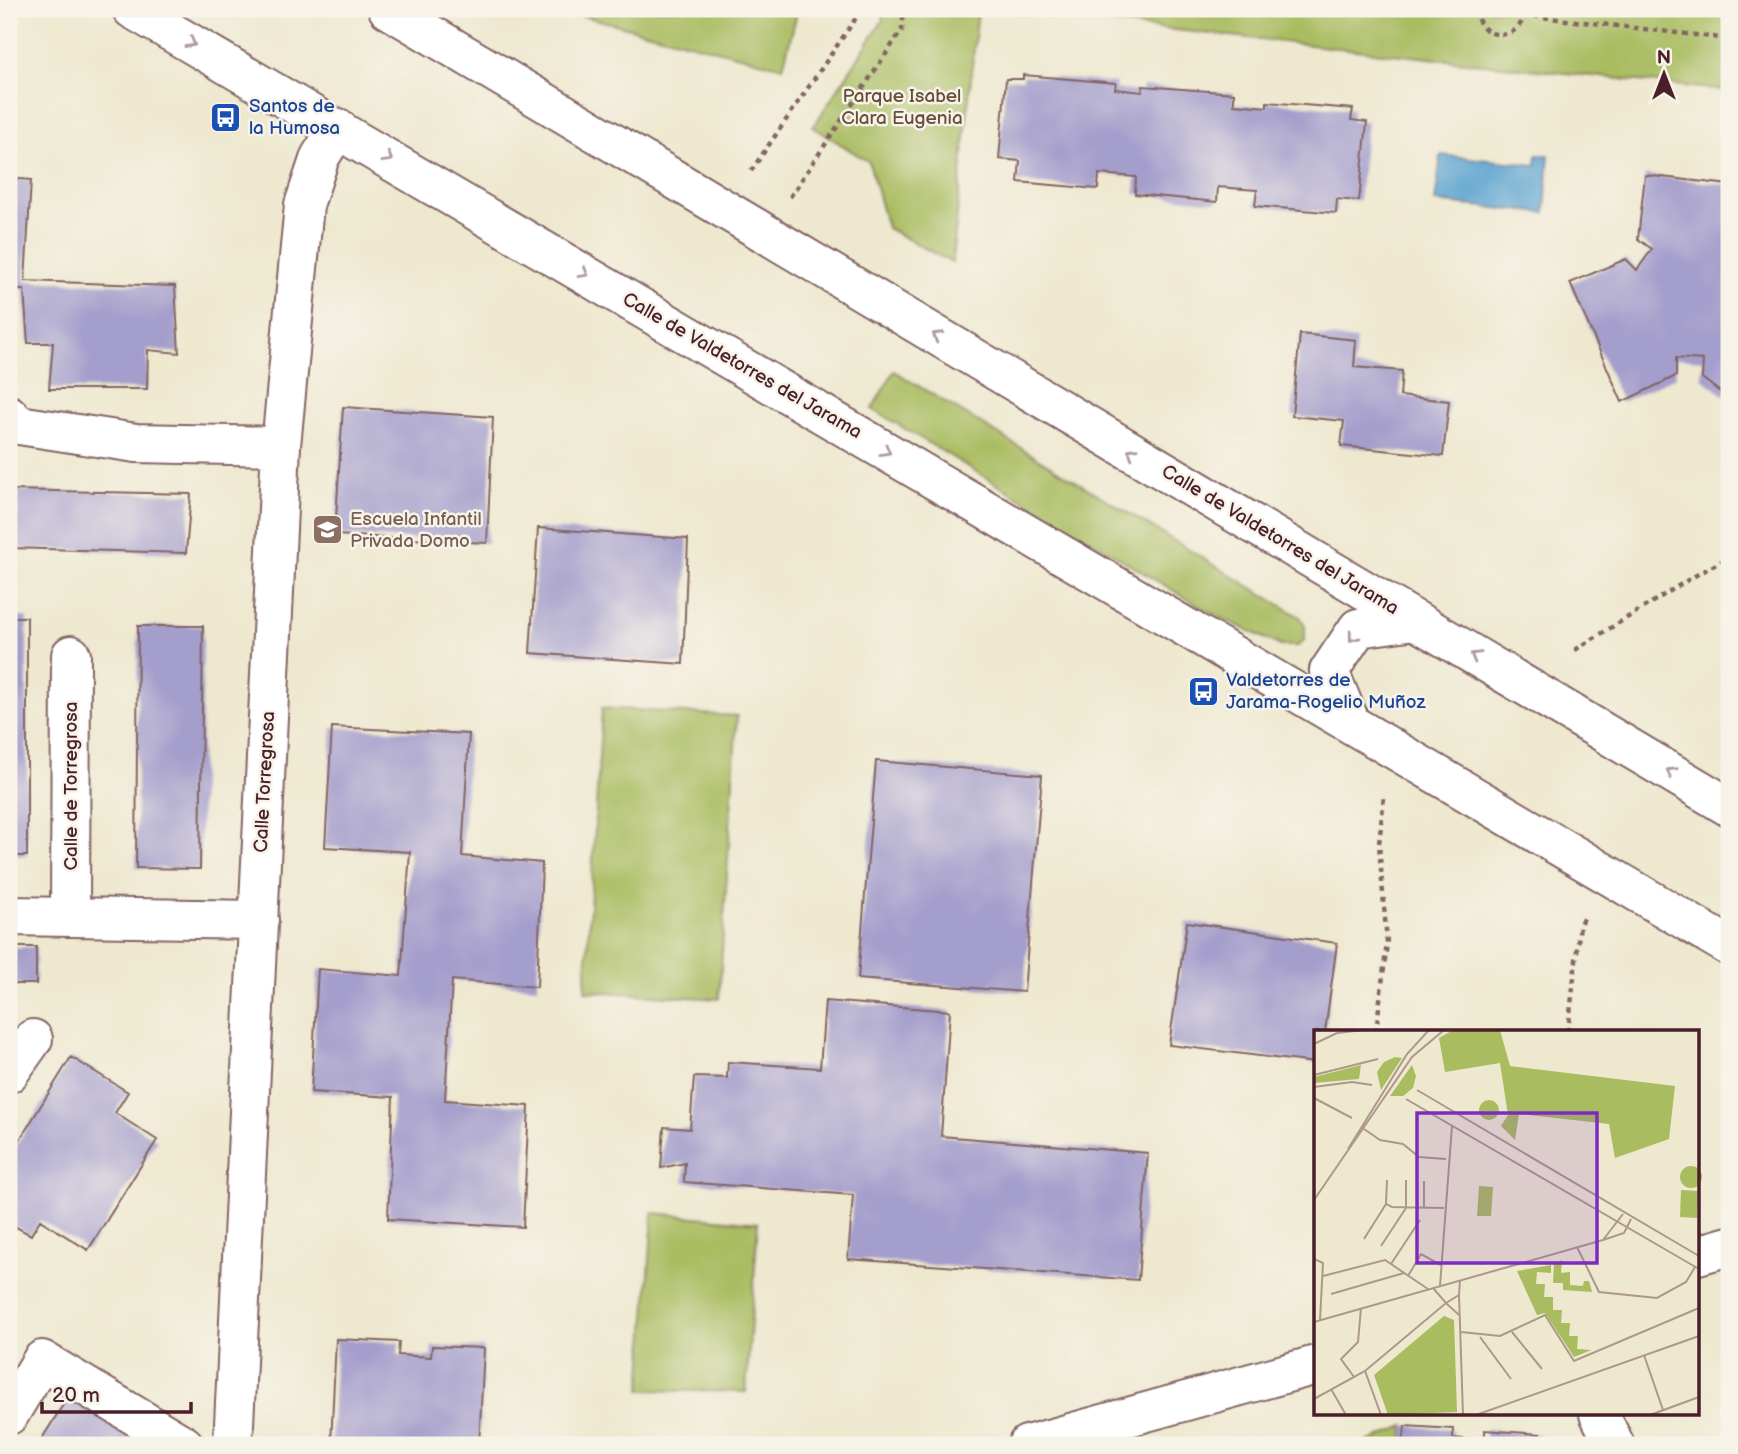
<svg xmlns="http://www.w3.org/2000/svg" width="1738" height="1454" viewBox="0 0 1738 1454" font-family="'Balsamiq Sans',sans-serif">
<rect width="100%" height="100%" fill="#f7f3e8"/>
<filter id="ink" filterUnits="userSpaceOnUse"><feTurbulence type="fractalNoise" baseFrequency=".0143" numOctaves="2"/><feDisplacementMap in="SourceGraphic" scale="14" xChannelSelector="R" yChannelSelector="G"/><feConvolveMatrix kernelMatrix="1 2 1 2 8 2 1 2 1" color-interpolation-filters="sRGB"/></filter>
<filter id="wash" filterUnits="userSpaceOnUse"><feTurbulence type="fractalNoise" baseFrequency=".00686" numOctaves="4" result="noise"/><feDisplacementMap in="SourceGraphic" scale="28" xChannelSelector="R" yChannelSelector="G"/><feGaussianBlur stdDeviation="1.57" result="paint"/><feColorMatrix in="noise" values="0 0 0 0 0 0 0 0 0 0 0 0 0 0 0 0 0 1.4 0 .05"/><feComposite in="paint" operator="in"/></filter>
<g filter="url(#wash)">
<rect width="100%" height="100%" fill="#eee8cf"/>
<!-- green -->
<path fill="#a9bc60" stroke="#7a6e46" stroke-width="2" d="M 568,9 L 798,9 L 783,67 L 567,12 Z
M 881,9 L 978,9 L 952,263 L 887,228 L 869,162 L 813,127 L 883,20 Z
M 983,9 L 1729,9 L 1729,91 Z
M 894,371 L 1300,617 L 1305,626 L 1305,639 L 1298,646 L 1281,646 L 1209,612 L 872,409 Z
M 602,708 L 737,716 L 719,999 L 585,991 Z
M 653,1213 L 758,1223 L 746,1392 L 641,1390 Z
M 1405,1426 L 1403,1445 L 1360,1445 Z"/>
<!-- water -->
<path fill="#58a2d0" stroke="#51607e" stroke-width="2" d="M 1441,155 L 1536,165 L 1537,155 L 1549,155 L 1545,213 L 1435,202 Z"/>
<g id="blocks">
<!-- building -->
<path fill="#a49ecc" d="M 1023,75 L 1116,83 L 1115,89 L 1142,92 L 1143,86 L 1234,93 L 1234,104 L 1267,107 L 1267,102 L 1353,109 L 1351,120 L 1367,122 L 1359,201 L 1337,199 L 1336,213 L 1255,206 L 1257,190 L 1218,187 L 1217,202 L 1135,194 L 1136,177 L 1099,174 L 1098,189 L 1018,182 L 1020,161 L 999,159 L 1006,79 L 1023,79 Z
M 1645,175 L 1729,185 L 1729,399 L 1702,378 L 1703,360 L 1676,358 L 1676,376 L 1622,402 L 1570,283 L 1626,259 L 1637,270 L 1652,249 L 1638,239 Z
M 9,178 L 31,180 L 25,281 L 175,286 L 179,353 L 148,350 L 147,389 L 49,389 L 53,343 L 28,343 L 24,290 L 9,290 Z
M 1300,334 L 1356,340 L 1354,367 L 1402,371 L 1400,396 L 1449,401 L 1443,456 L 1341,446 L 1344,421 L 1292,416 Z
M 343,407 L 493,417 L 487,543 L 335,535 Z
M 9,490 L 191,494 L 186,553 L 9,548 Z
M 538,528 L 688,539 L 683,664 L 530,653 Z
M 9,617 L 27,617 L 27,856 L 9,856 Z
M 138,626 L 203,626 L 200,869 L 136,868 Z
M 332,727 L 469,734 L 462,856 L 542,863 L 537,987 L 452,980 L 445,1100 L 529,1106 L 523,1227 L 388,1219 L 393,1097 L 311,1092 L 318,969 L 401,976 L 410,852 L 325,847 Z
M 876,761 L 1042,775 L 1024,992 L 858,979 Z
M 1187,922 L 1337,943 L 1325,1032 L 1316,1032 L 1316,1063 L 1169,1045 Z
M 9,947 L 36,947 L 36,984 L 9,984 Z
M 825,1001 L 950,1011 L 941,1136 L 1148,1153 L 1138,1280 L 848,1259 L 853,1195 L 684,1182 L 685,1163 L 661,1168 L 664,1127 L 690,1129 L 694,1077 L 727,1078 L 728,1062 L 820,1068 Z
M 71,1057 L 128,1092 L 115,1113 L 157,1140 L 88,1250 L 40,1220 L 31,1235 L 16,1227 L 9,1238 L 9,1157 Z
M 336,1339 L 399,1342 L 398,1355 L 431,1357 L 432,1346 L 484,1348 L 479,1445 L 331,1445 Z
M 73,1389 L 151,1445 L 38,1445 Z
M 1727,1413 L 1729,1414 L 1729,1445 L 1725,1445 Z
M 1405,1426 L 1453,1429 L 1453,1438 L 1485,1441 L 1485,1430 L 1540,1434 L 1539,1445 L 1403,1445 Z"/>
</g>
</g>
<g filter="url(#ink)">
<use href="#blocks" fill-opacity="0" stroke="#836564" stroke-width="2"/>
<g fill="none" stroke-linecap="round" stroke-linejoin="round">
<defs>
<path id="minor" d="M 9,415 L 19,425 L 136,443 L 281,446
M 1351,724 L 1329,671 L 1358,628 L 1415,620
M 9,916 L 259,920
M 70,917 L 71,655
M 9,1073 L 33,1039
M 1698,1255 L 1729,1246
M 1599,1414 L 1615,1445
M 9,1415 L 42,1360 L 184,1445
M 233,1445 L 281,446 L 304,205 L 320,157 L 338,128
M 1027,1445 L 1316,1365"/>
<path id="tertiary" d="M 132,9 L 1729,946
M 388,9 L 1729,807"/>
</defs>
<!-- minor casing -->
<use href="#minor" stroke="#836564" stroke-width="42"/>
<!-- tertiary casing -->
<use href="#tertiary" stroke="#836564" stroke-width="42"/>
<!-- path -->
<path stroke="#836564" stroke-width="4.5" stroke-dasharray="5 5" stroke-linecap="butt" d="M 1476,9 C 1477,43 1525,43 1524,9
M 1524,15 L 1729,39
M 751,171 L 856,18 L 858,9
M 790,197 L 902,30 L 904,9
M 1575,650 L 1691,578 L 1729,557
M 1376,1032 L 1387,943 L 1379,844 L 1384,796
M 1568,1032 L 1580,924 L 1585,914"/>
<!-- minor -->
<use href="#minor" stroke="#fff" stroke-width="38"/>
<!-- tertiary -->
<use href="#tertiary" stroke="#fff" stroke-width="38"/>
</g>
<!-- one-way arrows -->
<defs><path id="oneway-chevron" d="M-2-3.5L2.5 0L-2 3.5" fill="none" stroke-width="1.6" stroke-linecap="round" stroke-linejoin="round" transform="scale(1.75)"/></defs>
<g stroke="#ae9aa0">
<use href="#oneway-chevron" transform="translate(191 43) rotate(30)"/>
<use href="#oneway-chevron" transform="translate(388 158) rotate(30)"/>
<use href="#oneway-chevron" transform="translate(584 273) rotate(30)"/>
<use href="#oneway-chevron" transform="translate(937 336) rotate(-149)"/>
<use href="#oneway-chevron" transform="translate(886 451) rotate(30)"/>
<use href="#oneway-chevron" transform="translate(1132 452) rotate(-149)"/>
<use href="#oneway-chevron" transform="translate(1353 637) rotate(127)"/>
<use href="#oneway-chevron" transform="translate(1475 656) rotate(-149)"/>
<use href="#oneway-chevron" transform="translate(1671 772) rotate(-149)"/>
</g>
</g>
<!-- icons -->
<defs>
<symbol id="bus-square" viewBox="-11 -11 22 22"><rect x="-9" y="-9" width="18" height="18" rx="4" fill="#1a4fb4" stroke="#f7f3e8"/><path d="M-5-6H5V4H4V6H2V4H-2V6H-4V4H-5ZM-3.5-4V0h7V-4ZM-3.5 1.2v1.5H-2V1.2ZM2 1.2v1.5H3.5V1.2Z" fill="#fff"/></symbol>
<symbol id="school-square" viewBox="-11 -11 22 22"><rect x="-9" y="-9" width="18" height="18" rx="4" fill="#8d6e63" stroke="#f7f3e8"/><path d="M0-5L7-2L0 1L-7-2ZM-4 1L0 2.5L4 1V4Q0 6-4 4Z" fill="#fff"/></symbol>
</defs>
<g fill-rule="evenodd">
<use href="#bus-square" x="208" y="100" width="35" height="35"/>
<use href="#school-square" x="310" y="512" width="35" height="35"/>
<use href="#bus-square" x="1186" y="674" width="35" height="35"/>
</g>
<g text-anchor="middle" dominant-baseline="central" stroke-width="5" stroke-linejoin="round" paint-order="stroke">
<!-- park labels -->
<g font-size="19" fill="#664e3b" stroke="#f7f3e8">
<text x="902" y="96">Parque Isabel<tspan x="902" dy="22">Clara Eugenia</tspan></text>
</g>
<!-- transit labels -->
<g font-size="19" fill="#164399" stroke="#f7f3e8" text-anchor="start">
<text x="249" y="106">Santos de<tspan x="249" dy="22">la Humosa</tspan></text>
<text x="1226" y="680">Valdetorres de<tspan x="1226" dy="22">Jarama-Rogelio Muñoz</tspan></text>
</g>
<!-- street labels -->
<g font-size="19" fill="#4a1f2b" stroke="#f7f3e8">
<text transform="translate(742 366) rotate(30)">Calle de Valdetorres del Jarama</text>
<text transform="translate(1280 540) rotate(31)">Calle de Valdetorres del Jarama</text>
<text transform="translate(265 782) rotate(-87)">Calle Torregrosa</text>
<text transform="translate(71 786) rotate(-90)">Calle de Torregrosa</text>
</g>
<!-- education labels -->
<g font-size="19" fill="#785e54" stroke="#f7f3e8" text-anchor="start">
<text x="350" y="519">Escuela Infantil<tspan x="350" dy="22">Privada Domo</tspan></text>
</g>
</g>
<!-- overview -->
<g transform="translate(1314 1030)">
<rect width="385" height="385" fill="#eee8cf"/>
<path d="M 139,0 L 186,0 L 196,36 L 361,56 L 355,109 L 301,128 L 295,94 L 205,84 L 201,110 L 187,96 L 194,85 L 186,33 L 131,42 L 125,8 ZM 81,27 L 88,28 L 67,60 L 63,42 L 70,32 ZM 47,35 L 45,49 L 0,53 L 0,47 ZM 98,35 L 102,46 L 99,58 L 89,66 L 76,66 ZM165 80a10 10 0 1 1 20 0a10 10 0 1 1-20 0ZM366 147a11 11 0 1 1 22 0a11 11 0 1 1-22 0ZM 165,156 L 179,157 L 177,186 L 163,186 ZM 367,160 L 384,161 L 383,188 L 366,187 ZM 248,230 L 247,243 L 256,242 L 256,255 L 269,256 L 270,251 L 275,251 L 278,262 L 249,260 L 249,253 L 239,253 L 240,234 ZM 237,235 L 237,243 L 223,242 L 222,254 L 231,254 L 230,267 L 239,267 L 239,280 L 248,280 L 247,293 L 256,293 L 255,306 L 264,306 L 263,319 L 277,320 L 260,327 L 231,283 L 223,285 L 203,241 ZM 130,286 L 140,290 L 143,382 L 74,385 L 60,345 Z" fill="#a9bc60"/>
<path fill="none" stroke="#ac988d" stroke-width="2" d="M 0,14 L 23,3 L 50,0M 0,45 L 64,29M 0,57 L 38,52 L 58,55M 103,60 L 385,226M 0,68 L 38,88M 92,69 L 385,239M 50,99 L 66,110 L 89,114 L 105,127 L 132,129M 34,119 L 93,24 L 115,0M 73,150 L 72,174 L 78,177 L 130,178M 0,170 L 98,27 L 130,0M 110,178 L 110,151M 50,209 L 72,174M 289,210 L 309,184M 67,216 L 92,178 L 92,150M 263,217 L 285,262 L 343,268 L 372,252 L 381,237M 0,229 L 9,233 L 6,290M 77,234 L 106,190M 9,246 L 71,230 L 114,259M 94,246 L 107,224 L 127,235M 126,256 L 138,96M 119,258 L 132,273 L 145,265 L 146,250M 17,264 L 90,243M 145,265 L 149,385M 0,292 L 289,210 L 310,203 L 317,189M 147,302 L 186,306 L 231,285 L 260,331 L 385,278M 198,302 L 228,339M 166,307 L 197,349M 330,325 L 349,380M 51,341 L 67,385M 40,347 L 27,329 L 44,312 L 47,278M 17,359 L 32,385M 0,369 L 51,341 L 132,273 L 145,285M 162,385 L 385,306M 336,385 L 385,367"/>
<path fill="#7b2cbf" fill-opacity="0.15" stroke="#7b2cbf" stroke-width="3.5" d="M 103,83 L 283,83 L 283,233 L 103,233 Z"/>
<rect width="385" height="385" fill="none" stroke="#4a1f2b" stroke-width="3.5"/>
</g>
<!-- margin -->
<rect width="1738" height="1454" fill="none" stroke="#f7f3e8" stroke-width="35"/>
<!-- north arrow -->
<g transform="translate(1664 74)" stroke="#f7f3e8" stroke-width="5" paint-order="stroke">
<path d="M0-5L12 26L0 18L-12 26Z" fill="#4a1f2b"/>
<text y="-10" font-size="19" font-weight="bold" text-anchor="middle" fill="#4a1f2b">N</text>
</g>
<!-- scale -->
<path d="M42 1402v10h149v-10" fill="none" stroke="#4a1f2b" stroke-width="3.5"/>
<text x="52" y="1402" font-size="21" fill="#4a1f2b" stroke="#f7f3e8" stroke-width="5" paint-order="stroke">20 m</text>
</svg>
